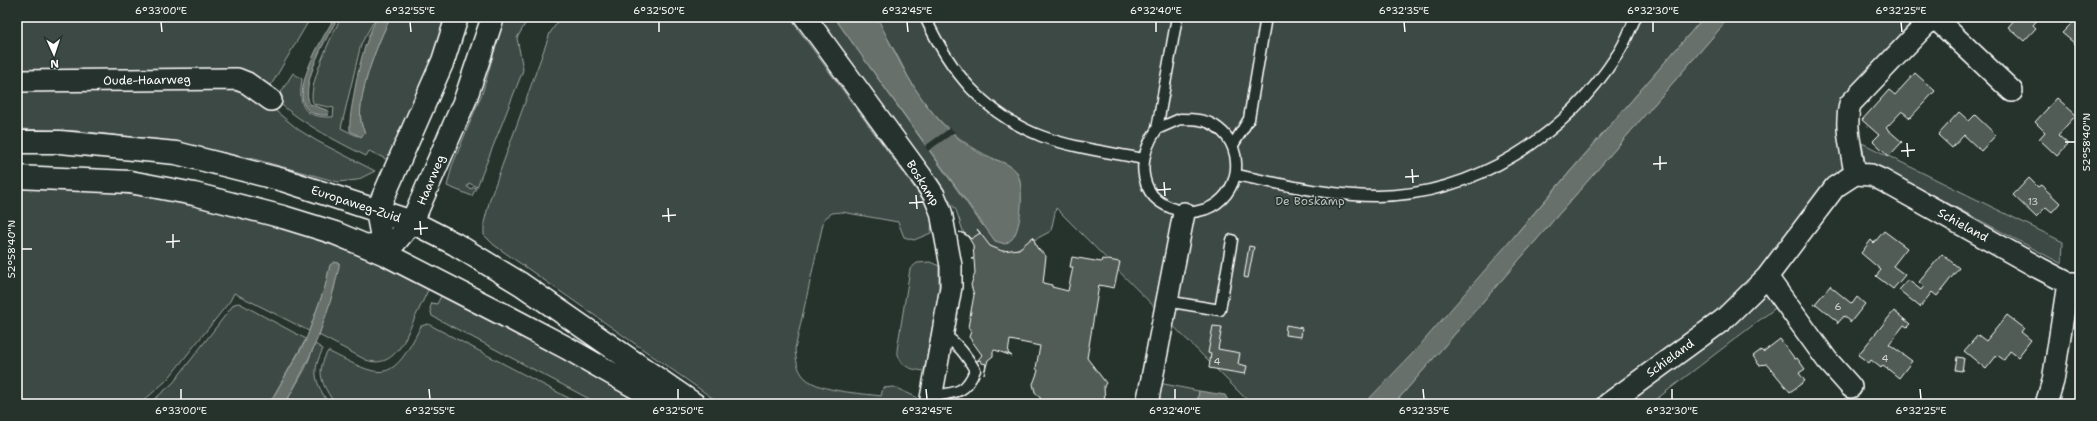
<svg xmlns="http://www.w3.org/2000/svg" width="2097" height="421" viewBox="0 0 2097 421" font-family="'Shantell Sans',sans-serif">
<rect width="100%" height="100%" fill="#26332d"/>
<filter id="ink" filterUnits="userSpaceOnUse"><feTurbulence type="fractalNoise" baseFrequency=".025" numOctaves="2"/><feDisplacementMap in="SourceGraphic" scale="8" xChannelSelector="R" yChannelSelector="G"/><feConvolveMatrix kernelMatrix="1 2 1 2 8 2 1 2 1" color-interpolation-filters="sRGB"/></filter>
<g filter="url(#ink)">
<!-- green -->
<path fill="#3e4944" stroke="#9ea4a2" d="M 17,17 L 311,17 L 270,87 L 240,69 L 17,71 Z
M 342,17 L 376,17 L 361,44 L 341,128 L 357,136 L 365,132 C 349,112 379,38 391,17 L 447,17 L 438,48 L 388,160 L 369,151 L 366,156 C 334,140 305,125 278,102 L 278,97 L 293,73 L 302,79 C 298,107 303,118 333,117 L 334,108 L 314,104 C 304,93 334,29 342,17 Z
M 504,17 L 529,17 L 517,38 L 523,69 L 522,73 L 477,187 L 469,183 L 467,187 L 472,189 L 473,187 L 476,188 L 472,196 L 447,186 L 452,166 L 483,91 Z
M 561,17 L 789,17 L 922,198 L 932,218 L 931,233 L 914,240 L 904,237 L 898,222 L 842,212 L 832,213 L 824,219 L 795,349 C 796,359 797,370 805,378 C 821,392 860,393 881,396 L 883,388 L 894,387 L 916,397 L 918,404 L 721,404 L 494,245 L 484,235 L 484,223 L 490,199 L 550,33 Z
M 813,17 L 834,17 L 983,226 L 1004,163 C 967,149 938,124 916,90 C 906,75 899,57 889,41 C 884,32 873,25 866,17 L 1704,17 L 1520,229 L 1389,404 L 1251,404 L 1056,208 L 1051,231 L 1008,254 L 988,254 L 964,234 L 956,210 L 931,175 Z
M 1730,17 L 1916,17 L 1840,102 L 1839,118 L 1843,167 C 1804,205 1776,253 1739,295 L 1589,404 L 1394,404 Z
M 229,85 L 272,108 L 299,130 L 317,141 L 375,171 L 357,180 L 338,182 L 254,159 L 162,140 L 78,131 L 17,129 L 17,87 Z
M 1862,143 L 2063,242 L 2062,264 L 1882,168 L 1865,162 Z
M 17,186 C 66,188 114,191 162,199 C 256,214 344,247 430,286 L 403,343 C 394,357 383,366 366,360 L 319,335 L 334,289 L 339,263 L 330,266 L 325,287 L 309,331 L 234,293 L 230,301 L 167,380 L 140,404 L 17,404 Z
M 930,262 L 939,266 L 939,293 L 924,371 C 908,369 900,366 897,350 L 910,269 L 917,263 Z
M 443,292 L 655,404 L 599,404 L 432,316 L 430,308 L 432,303 L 437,304 Z
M 1767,293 L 1778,306 L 1650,404 L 1625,404 L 1725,332 Z
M 239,303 L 306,339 L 269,404 L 149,404 L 173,383 L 234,304 Z
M 428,324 L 580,404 L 335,404 C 322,384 315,373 328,351 C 383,379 391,385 421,326 Z
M 315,344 L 323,349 C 311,372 315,382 329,404 L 285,404 L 305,369 Z
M 1159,383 L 1199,391 L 1197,404 L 1156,404 Z"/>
<!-- water -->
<path fill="#67706c" stroke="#a4a9a7" d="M 335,17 L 339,17 C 328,33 299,86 310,104 L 329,111 L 328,115 C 272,118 323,37 335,17 Z
M 377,17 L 391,17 C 379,38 349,112 365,132 L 361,137 L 350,131 C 349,119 352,107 354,94 C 359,65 364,44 377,17 Z
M 834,17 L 877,17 C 899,61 920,108 960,140 C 967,145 976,151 983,155 C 994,160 1008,162 1016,171 C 1025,183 1022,228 1012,239 C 1010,241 1007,243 1005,244 L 995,241 Z
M 1704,17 L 1730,17 L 1394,404 L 1364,404 L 1414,352 Z
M 334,262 L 339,263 L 339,267 C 328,319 311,358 285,404 L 269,404 L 305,342 L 325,287 L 330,265 Z
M 1199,391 L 1225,395 L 1230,404 L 1197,404 Z"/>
<!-- pier -->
<path fill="#26332d" d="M 950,128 L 955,132 L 928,151 L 925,146 Z"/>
<!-- building -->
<path fill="#515c57" stroke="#fff" d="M 2017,17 L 2040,17 L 2033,25 L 2036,28 L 2024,41 L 2008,27 Z
M 2065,17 L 2080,17 L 2080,48 L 2062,33 L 2072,23 Z
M 1915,73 L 1935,91 L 1910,118 L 1902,111 L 1886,128 L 1902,142 L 1889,156 L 1873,141 L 1879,135 L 1862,120 L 1889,90 L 1895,95 Z
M 2057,98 L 2076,115 L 2058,135 L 2068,144 L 2057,156 L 2039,139 L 2045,132 L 2035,122 Z
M 1959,112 L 1969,121 L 1975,115 L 1996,135 L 1981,151 L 1964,135 L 1952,148 L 1938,135 Z
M 2029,178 L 2038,187 L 2041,185 L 2060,203 L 2052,212 L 2046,207 L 2036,217 L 2013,195 Z
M 977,229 L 990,246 L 1002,251 L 1019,249 L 1033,237 L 1037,248 L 1046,256 L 1043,283 L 1052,285 L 1052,287 L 1068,291 L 1073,267 L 1070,267 L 1072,257 L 1101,262 L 1102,259 L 1120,262 L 1114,288 L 1099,285 L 1087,358 L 1106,383 L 1104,386 L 1105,404 L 1038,404 L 1041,399 L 1035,392 L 1033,384 L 1038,371 L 1036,368 L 1040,346 L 1010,340 L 1008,353 L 1012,356 L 995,350 L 993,351 L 993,356 L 988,360 L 984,374 L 986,364 L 982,363 L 980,360 L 977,361 L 982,355 L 969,337 L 971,331 L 968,327 L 974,295 L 971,285 L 975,273 L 974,259 L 971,259 L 974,258 L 973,245 L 967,235 L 959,232 L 966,234 L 971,239 L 980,233 Z
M 1884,231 L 1907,248 L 1893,266 L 1905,275 L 1893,289 L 1876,276 L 1881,270 L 1861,253 L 1871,240 L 1874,243 Z
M 1249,246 L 1254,247 L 1248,278 L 1244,277 Z
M 1942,254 L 1959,268 L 1937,296 L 1932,292 L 1920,307 L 1899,290 L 1908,280 L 1921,290 L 1924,286 L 1919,282 Z
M 1831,285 L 1830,286 L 1852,304 L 1857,297 L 1865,304 L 1850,323 L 1850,321 L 1844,316 L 1837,324 L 1838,322 L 1816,304 L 1814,305 Z
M 1894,311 L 1910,324 L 1907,327 L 1904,325 L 1889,344 L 1912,361 L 1899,378 L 1883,365 L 1881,368 L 1871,360 L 1869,363 L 1858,355 Z
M 2007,315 L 2024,328 L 2021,332 L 2031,340 L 2018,357 L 2010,351 L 2004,360 L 1997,355 L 1986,369 L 1964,351 L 1978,335 L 1986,341 Z
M 1286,325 L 1302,328 L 1301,337 L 1285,335 Z
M 1213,326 L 1222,327 L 1218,349 L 1240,353 L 1238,364 L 1247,366 L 1245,374 L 1209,368 L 1211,354 L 1208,353 Z
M 1780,339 L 1795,359 L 1797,358 L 1805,369 L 1799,373 L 1805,381 L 1790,392 L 1767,364 L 1759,365 L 1753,356 L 1761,350 L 1763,352 Z
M 1957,357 L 1964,358 L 1962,371 L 1955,370 Z"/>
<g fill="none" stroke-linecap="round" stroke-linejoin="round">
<defs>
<path id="service" d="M 925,17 C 950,71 984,114 1041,136 C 1073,148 1109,152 1143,159
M 1180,119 C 1193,119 1207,119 1218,128 C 1247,150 1240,196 1206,209 C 1193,213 1186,214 1174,209 C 1163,205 1153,199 1148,188 C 1138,167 1145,147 1157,129 Z
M 1157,129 L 1177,17
M 1233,145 L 1249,119 L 1266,17
M 1236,175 C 1283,184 1329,196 1377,196 C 1475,195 1565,136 1617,55 C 1625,44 1630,29 1636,17
M 1166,301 L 1220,310 L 1232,240
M 931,396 C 955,393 966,394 975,370 C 966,355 958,344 943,334"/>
<path id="minor" d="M 805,17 L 924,180 L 934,195 L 941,212 L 951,266 L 951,287 L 930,404
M 1934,17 L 2012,91
M 17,81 L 237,79 L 247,83 L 271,100
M 1855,174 C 1852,151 1844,127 1850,104 L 1933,17
M 1767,277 L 1827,360 L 1851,387
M 1147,404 L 1184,213
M 1608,404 L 1723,320 L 1767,277 L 1835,187 L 1855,174 L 1871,175 L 1882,180 L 2039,268 L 2068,283 L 2080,283
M 2046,404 L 2053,381 L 2068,283"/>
<path id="primary" d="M 17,142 L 60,142 L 176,153 L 283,180 L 412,222 L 455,244 L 521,284 L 694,404
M 17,177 L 130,182 L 194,194 L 283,217 L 335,233 L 385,254 L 510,318 L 567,348 L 665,404
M 385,254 L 412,222 L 465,100 L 493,17
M 385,254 L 377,211 L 443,61 L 457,17"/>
</defs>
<!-- service casing -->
<use href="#service" stroke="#fff" stroke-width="13"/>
<!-- minor casing -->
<use href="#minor" stroke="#fff" stroke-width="24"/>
<!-- primary casing -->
<use href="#primary" stroke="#fff" stroke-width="25"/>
<!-- service -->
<use href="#service" stroke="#26332d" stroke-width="10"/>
<!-- minor -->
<use href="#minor" stroke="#26332d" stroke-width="21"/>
<!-- primary -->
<use href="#primary" stroke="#26332d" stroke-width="22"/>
</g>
</g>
<!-- ticks -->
<path fill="none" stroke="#fff" stroke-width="1.5" d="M 161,22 L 162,32M 410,22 L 411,32M 659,22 L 659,32M 907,22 L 908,32M 1156,22 L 1156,32M 1404,22 L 1405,32M 1653,22 L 1653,32M 1901,22 L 1902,32M 2065,142 L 2075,142M 1907,143 L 1908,157M 1901,151 L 1915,150M 1660,156 L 1660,170M 1653,164 L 1667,163M 1412,169 L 1413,183M 1405,177 L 1419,176M 1164,182 L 1165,196M 1157,190 L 1171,189M 916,195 L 917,209M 909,203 L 923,202M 668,208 L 669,222M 662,216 L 676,215M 420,221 L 421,235M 414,229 L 428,228M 173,234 L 173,248M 166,242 L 180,241M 22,249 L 32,249M 181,389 L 181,399M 429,389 L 430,399M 678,389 L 678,399M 926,389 L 927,399M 1175,389 L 1175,399M 1423,389 L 1424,399M 1672,389 L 1672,399M 1920,389 L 1921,399"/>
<g text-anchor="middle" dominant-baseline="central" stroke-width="3" stroke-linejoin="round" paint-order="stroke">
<!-- number labels -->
<g font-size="10" fill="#d4d6d5">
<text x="2033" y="201">13</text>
<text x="1838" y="306">6</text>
<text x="1885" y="358">4</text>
<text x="1217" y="361">4</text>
</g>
<!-- street labels -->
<g font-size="12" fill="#fff" stroke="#26332d">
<text transform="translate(147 80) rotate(-1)">Oude-Haarweg</text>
<text transform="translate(431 180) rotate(-67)">Haarweg</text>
<text transform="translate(923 183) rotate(58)">Boskamp</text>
<text transform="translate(356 204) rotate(18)">Europaweg-Zuid</text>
<text transform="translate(1963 225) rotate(29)">Schieland</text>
<text transform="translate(1670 358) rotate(-36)">Schieland</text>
</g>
<!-- park labels -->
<g font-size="12" fill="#bbbfbe" stroke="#26332d">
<text x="1310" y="201">De Boskamp</text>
</g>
</g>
<!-- margin -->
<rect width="2097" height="421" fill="none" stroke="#26332d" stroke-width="44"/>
<!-- north arrow -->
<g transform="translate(54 54) rotate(177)" stroke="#26332d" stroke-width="3" paint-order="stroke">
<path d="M0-3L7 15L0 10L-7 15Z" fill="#ffffff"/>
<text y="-6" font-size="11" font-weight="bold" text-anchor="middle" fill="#ffffff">N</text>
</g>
<rect x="22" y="22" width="2053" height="377" fill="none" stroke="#fff" stroke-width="1.5"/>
<g font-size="10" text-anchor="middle" fill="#fff">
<text x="161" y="14">6°33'00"E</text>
<text x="410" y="14">6°32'55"E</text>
<text x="659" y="14">6°32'50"E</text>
<text x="907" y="14">6°32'45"E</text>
<text x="1156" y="14">6°32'40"E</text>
<text x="1404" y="14">6°32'35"E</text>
<text x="1653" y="14">6°32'30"E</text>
<text x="1901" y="14">6°32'25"E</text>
<text transform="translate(2086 142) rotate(-90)" y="4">52°58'40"N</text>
<text transform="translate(11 249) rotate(-90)" y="4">52°58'40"N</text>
<text x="181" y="414">6°33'00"E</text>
<text x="430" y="414">6°32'55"E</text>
<text x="678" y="414">6°32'50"E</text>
<text x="927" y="414">6°32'45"E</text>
<text x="1175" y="414">6°32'40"E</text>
<text x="1424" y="414">6°32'35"E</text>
<text x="1672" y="414">6°32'30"E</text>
<text x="1921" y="414">6°32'25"E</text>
</g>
</svg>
